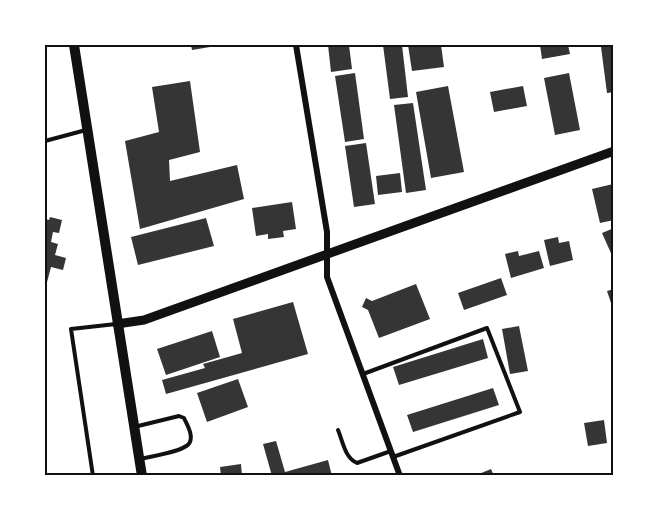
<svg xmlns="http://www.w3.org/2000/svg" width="659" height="521" viewBox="0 0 659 521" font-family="Ubuntu,sans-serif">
<rect width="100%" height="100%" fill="#fff"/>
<!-- building -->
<path fill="#353535" d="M 191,45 L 216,45 L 216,46 L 192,50 Z
M 328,45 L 349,45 L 352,69 L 331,72 Z
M 383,45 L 402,45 L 408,97 L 390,99 Z
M 408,45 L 441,45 L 444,67 L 412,71 Z
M 540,45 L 568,45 L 570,54 L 542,59 Z
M 606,45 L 614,45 L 614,92 L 607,93 L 601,47 Z
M 355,73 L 364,139 L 345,142 L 335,76 Z
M 569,73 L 580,130 L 555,135 L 544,78 Z
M 190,81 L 200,152 L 169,160 L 170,181 L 237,165 L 244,199 L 140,229 L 125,141 L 159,132 L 152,87 Z
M 448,86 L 464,172 L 431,178 L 416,92 Z
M 523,86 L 527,106 L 494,112 L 490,92 Z
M 413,103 L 426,190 L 406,193 L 394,105 Z
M 366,143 L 375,204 L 354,207 L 345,146 Z
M 400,173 L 402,192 L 378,195 L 376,176 Z
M 613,184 L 614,220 L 600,223 L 592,189 Z
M 292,202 L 296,229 L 283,231 L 284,237 L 268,239 L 268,234 L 256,236 L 252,208 Z
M 50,217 L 62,220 L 59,233 L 53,232 L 51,242 L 58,244 L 55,255 L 66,258 L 63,270 L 51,267 L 46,286 L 45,219 L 49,220 Z
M 206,218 L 214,246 L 138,265 L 131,237 Z
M 614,228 L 614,260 L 602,233 Z
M 558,237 L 559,243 L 569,241 L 573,260 L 550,266 L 544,240 Z
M 518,251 L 519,256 L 539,251 L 544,268 L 511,278 L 505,254 Z
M 501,278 L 507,295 L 464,310 L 458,293 Z
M 416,284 L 430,319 L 379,338 L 368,310 L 362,307 L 366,298 L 372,301 Z
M 614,289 L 614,312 L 607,291 Z
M 293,302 L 308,354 L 166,394 L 162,380 L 205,368 L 203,364 L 242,353 L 233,319 Z
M 519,326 L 528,371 L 510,374 L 502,329 Z
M 212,331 L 220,357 L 166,375 L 157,349 Z
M 483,339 L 488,358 L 399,385 L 393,367 Z
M 238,379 L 248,407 L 207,422 L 197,393 Z
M 493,388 L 499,405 L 413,432 L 407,415 Z
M 604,420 L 607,443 L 588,446 L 584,423 Z
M 276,441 L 285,472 L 328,460 L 332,476 L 272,476 L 263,444 Z
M 241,464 L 242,476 L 221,476 L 220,467 Z
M 491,469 L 494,476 L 474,476 Z"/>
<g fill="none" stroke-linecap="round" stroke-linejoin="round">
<!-- service -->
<path stroke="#111" stroke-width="4" d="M 45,141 L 86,130
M 363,374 L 487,328 L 520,412 L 393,457
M 134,427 L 179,416 L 184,418 C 187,425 193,434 190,442 C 186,452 151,456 140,459
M 338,430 C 343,442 345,458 357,463 L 391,451
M 93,476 L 71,329 L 116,324"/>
<!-- minor -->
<path stroke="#111" stroke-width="6" d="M 296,45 L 327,232 L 327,277 L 400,476"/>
<!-- tertiary -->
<path stroke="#111" stroke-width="9" d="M 117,324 L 144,320 L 614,151"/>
<!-- secondary -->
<path stroke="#111" stroke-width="10" d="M 74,45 L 142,476"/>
</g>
<!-- border -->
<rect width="659" height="521" fill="none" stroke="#ffffff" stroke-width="93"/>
<rect x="46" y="46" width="566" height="428" fill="none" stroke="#111" stroke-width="2"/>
</svg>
